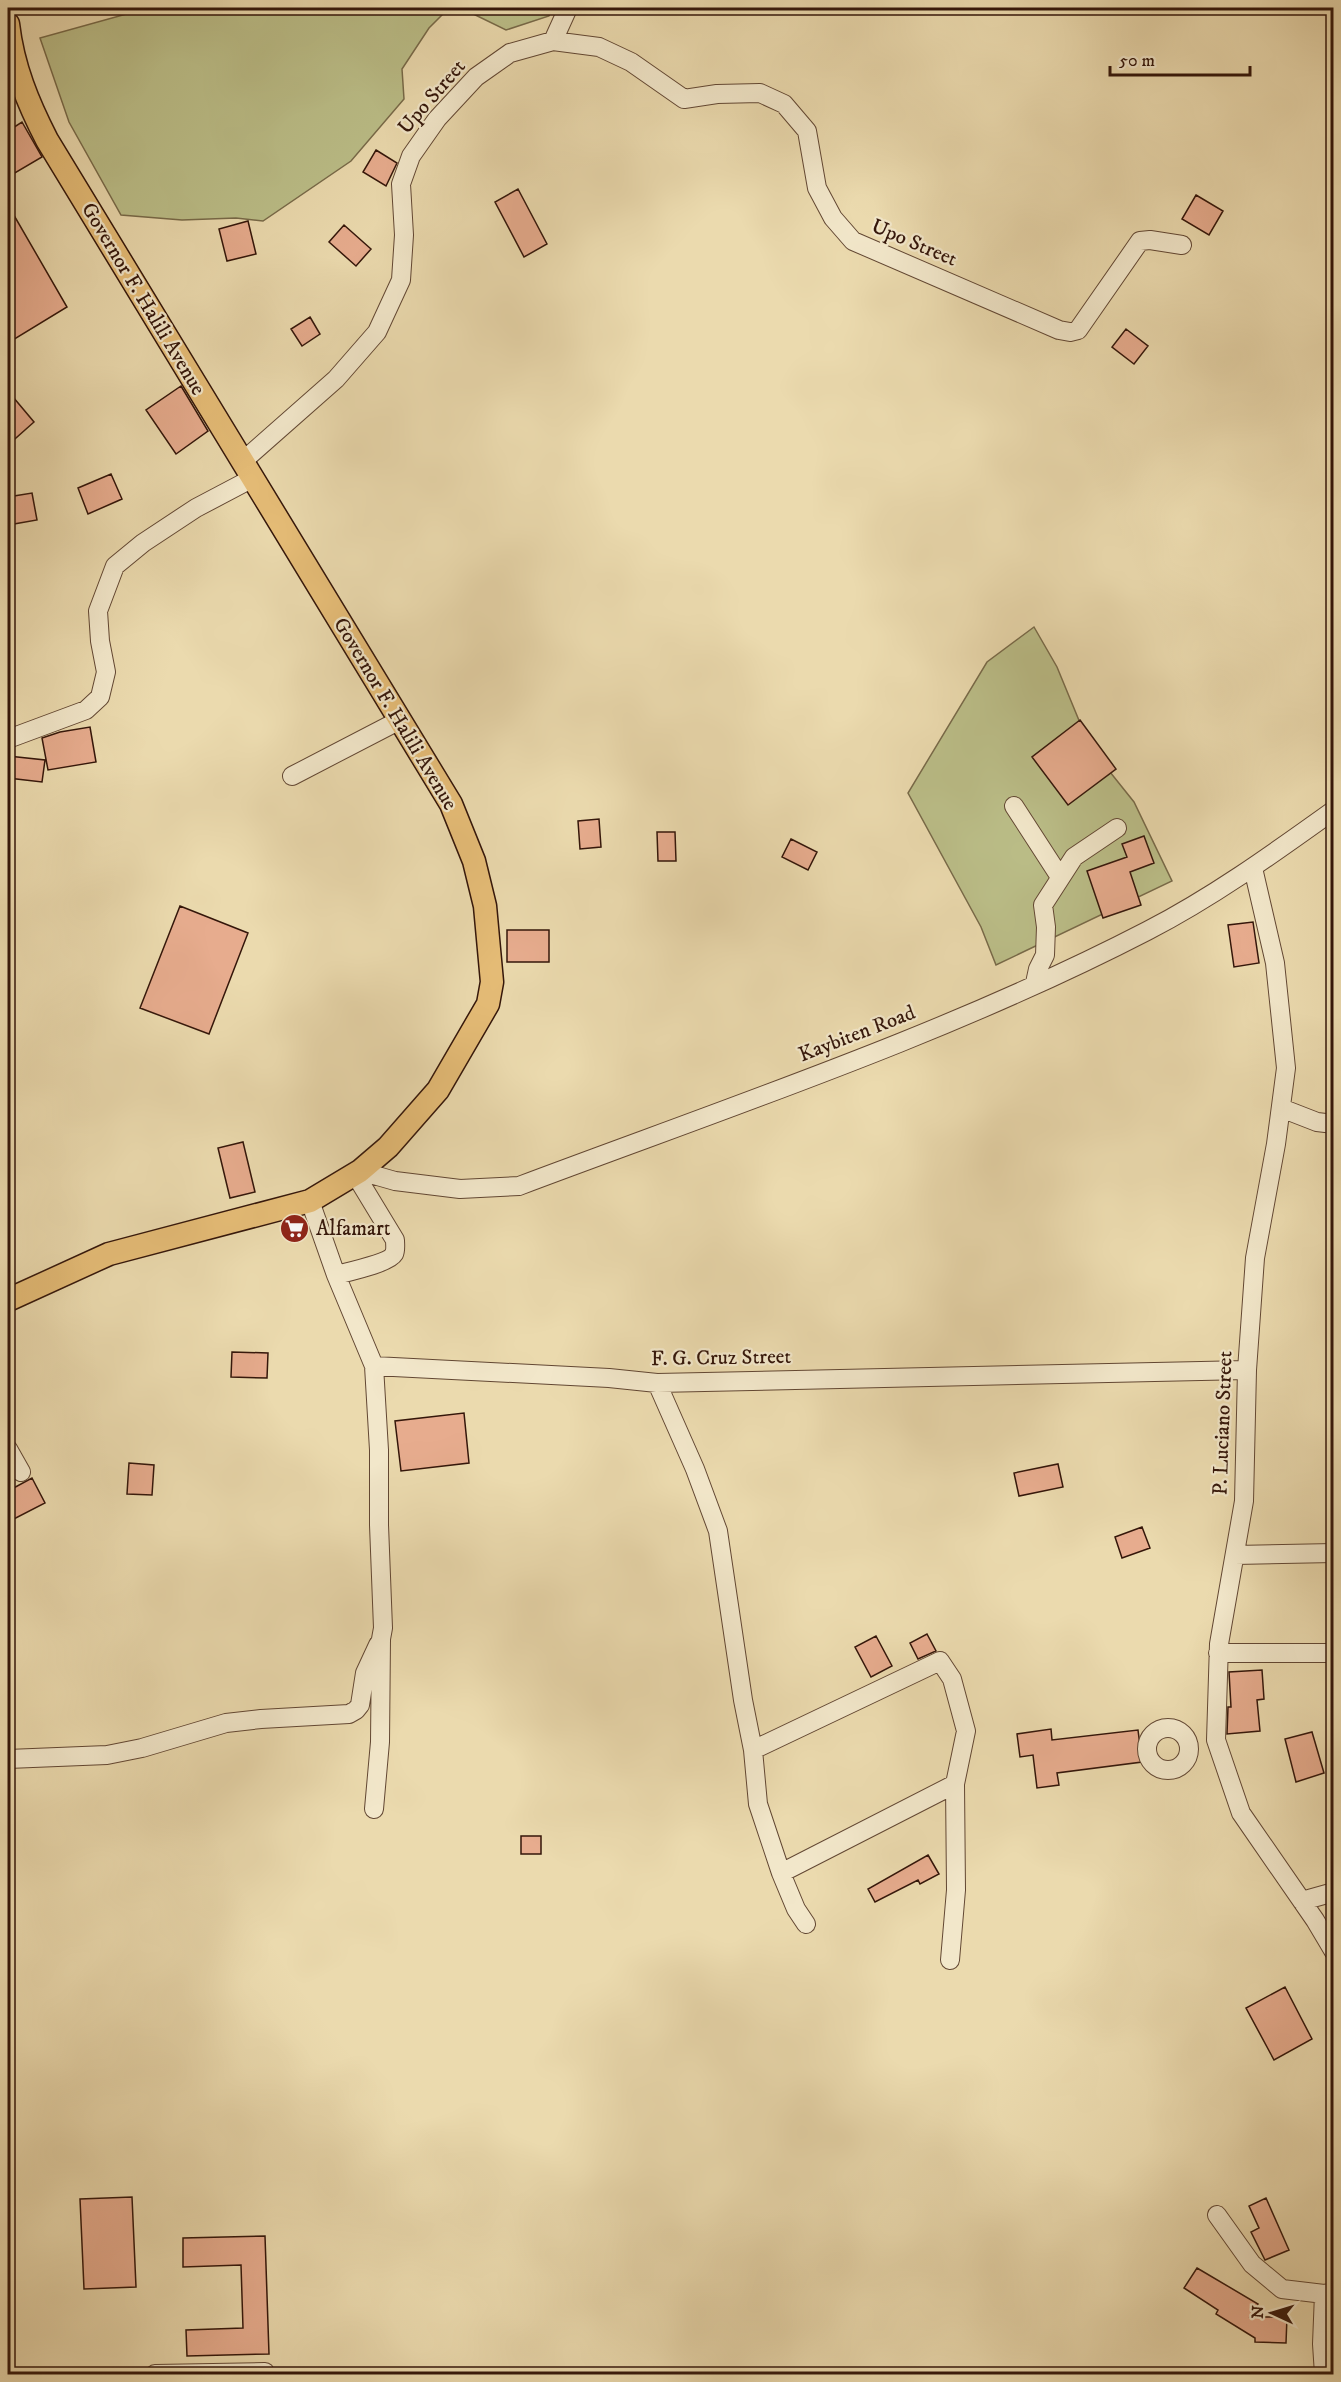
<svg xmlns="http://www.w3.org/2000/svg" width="1341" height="2382" viewBox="0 0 1341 2382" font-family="'IM FELL DW Pica',serif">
<rect width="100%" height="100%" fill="#ebdaae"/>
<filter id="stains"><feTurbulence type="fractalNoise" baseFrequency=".00333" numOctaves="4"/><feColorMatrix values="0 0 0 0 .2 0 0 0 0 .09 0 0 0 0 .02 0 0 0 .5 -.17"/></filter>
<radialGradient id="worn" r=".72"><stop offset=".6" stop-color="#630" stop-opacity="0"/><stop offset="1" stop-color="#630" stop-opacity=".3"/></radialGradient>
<!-- green -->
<path fill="#bbbe88" stroke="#786a49" stroke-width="1.5" d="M 148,8 L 449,8 L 429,28 L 402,69 L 404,99 L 351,161 L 263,221 L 236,218 L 182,220 L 121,215 L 69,122 L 40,38 Z
M 461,8 L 553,8 L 549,16 L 506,30 Z
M 1034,627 L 1057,667 L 1090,747 L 1134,802 L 1172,881 L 996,965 L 981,927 L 908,793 L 987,662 Z"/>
<!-- building -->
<path fill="#e7ac8e" stroke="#34160a" stroke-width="1.5" d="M 22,122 L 42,157 L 8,177 L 8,131 Z
M 376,150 L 397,163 L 386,186 L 363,172 Z
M 518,189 L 547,244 L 524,257 L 495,202 Z
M 1196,195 L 1223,211 L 1209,235 L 1182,219 Z
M 8,205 L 67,307 L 8,343 Z
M 248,221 L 256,254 L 227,261 L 219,229 Z
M 344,225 L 371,249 L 356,266 L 329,242 Z
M 310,317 L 320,334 L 302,346 L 291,329 Z
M 1126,329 L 1148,346 L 1134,364 L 1112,347 Z
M 181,386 L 208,431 L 176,454 L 146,410 Z
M 8,391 L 34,422 L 8,445 Z
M 111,474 L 122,499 L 88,514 L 78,488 Z
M 32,493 L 37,520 L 8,525 L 8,497 Z
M 1080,720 L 1116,769 L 1068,805 L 1032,757 Z
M 90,727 L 96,762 L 48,770 L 42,738 L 60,732 Z
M 8,756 L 45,760 L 42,782 L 8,778 Z
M 599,819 L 601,847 L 580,849 L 578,821 Z
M 657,832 L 675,832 L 676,861 L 658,861 Z
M 1144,836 L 1154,863 L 1130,872 L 1141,905 L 1103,918 L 1087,871 L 1127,857 L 1122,844 Z
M 791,839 L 817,852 L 808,870 L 782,857 Z
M 180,906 L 248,933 L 209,1034 L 140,1008 Z
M 1253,922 L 1259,963 L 1234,967 L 1228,925 Z
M 507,930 L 549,930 L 549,962 L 507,962 Z
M 243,1142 L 255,1192 L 230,1198 L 218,1148 Z
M 232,1352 L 268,1353 L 267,1378 L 231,1377 Z
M 464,1413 L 469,1463 L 401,1471 L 395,1421 Z
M 129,1463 L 154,1465 L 152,1495 L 127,1494 Z
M 1058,1464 L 1063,1487 L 1019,1496 L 1014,1473 Z
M 32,1478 L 45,1503 L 8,1522 L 8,1491 Z
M 1142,1527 L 1150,1548 L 1122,1558 L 1115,1537 Z
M 927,1634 L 936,1651 L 918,1659 L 910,1643 Z
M 876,1636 L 892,1666 L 871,1677 L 855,1647 Z
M 1262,1670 L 1264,1699 L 1257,1700 L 1260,1731 L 1227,1734 L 1228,1707 L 1231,1707 L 1229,1672 Z
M 1051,1729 L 1052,1740 L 1138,1730 L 1142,1762 L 1057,1773 L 1059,1785 L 1037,1788 L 1033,1755 L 1020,1757 L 1017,1734 Z
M 1312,1732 L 1324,1773 L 1296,1782 L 1285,1739 Z
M 521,1836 L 541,1836 L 541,1854 L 521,1854 Z
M 928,1855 L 939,1874 L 920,1884 L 918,1880 L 875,1902 L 868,1889 Z
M 1285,1987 L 1312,2039 L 1274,2060 L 1246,2008 Z
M 132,2197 L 136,2287 L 84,2289 L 80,2199 Z
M 1266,2198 L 1289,2250 L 1265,2260 L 1251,2232 L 1259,2228 L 1249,2206 Z
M 265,2236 L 269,2354 L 187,2356 L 186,2330 L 243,2328 L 241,2265 L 183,2267 L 183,2238 Z
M 1197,2268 L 1258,2304 L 1250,2317 L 1287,2317 L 1286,2343 L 1255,2342 L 1255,2338 L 1216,2314 L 1218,2310 L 1184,2288 Z"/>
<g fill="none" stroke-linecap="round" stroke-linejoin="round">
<defs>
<path id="minor" d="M 553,41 L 568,8
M 243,461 L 336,379 L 377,332 L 401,280 L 404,235 L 401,184 L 411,156 L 437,119 L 476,77 L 510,53 L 553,41 L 599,47 L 631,62 L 684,99 L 717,94 L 760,93 L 784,104 L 807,131 L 817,188 L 833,218 L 853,241 L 1059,330 L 1070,332 L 1078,330 L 1140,241 L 1150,240 L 1182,245
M 8,739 L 86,710 L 100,697 L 106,672 L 100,641 L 98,611 L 115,566 L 143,543 L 196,508 L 251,479
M 292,776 L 400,720
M 1014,806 L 1060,877
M 1253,868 L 1275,963 L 1286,1068 L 1276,1144 L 1255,1258 L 1247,1370 L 1244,1501 L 1219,1644 L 1216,1740 L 1241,1813 L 1315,1920 L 1334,1952
M 1035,983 L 1038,969 L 1045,955 L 1046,927 L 1043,905 L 1074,857 L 1117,828
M 1281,1108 L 1317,1122 L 1334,1124
M 360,1171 L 395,1181 L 460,1189 L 519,1186 C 729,1107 948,1034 1147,931 C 1213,897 1274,853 1334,810
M 310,1201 L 336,1275 L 374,1366 L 379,1450 L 379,1525 L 383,1628 L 381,1639 L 380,1742 L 374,1809
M 336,1275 C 347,1272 389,1263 394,1254 C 396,1250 395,1244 395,1240 L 355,1174
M 374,1366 L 609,1378 L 657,1383 L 1247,1370
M 657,1383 L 695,1469 L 718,1531 L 743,1700 L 753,1750 L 758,1804 L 781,1873 L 796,1909 L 806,1924
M 8,1449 L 21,1472
M 1235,1555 L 1334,1553
M 1218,1653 L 1334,1653
M1147 1749a21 21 0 1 1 42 0a21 21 0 1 1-42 0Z
M 753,1750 L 940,1661 L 952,1679 L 966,1731 L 955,1784 L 956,1890 L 950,1960
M 8,1759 L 107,1755 L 142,1748 L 226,1723 L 261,1719 L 349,1714 L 356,1710 L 360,1705 L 365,1673 L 378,1645
M 781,1873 L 955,1784
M 1302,1901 L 1334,1892
M 1217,2215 L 1252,2264 L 1282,2289 L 1324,2294 L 1334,2292
M 155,2374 L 265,2372
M 1324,2374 L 1322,2344 L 1324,2294"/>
<path id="major" d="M 8,24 C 13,67 28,103 47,140 L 451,804 L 474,861 L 485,906 L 492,982 L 488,1004 L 438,1090 L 388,1147 L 360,1171 L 310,1201 L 109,1254 L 8,1300"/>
</defs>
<!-- minor casing -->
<use href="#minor" stroke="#624733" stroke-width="20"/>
<!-- major casing -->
<use href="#major" stroke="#34160a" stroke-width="25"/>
<!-- minor -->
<use href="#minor" stroke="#f2e7ca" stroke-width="18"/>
<!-- major -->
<use href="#major" stroke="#e6bd77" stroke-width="22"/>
</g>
<!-- icons -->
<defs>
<symbol id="supermarket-disc" viewBox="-11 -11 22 22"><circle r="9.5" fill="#8f2418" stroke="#f2e7ca"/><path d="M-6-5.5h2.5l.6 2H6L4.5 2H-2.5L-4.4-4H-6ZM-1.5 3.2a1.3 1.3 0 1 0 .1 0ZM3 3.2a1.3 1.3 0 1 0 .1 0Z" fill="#fff"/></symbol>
</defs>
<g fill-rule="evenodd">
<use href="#supermarket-disc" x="278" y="1212" width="33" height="33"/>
</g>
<g text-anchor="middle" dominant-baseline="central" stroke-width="4.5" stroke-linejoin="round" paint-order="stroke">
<!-- street labels -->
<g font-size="21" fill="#34160a" stroke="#f2e7ca">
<text transform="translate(432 97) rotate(-49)">Upo Street</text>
<text transform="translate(914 243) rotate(23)">Upo Street</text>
<text transform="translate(143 299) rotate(59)">Governor F. Halili Avenue</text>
<text transform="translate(395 714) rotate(59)">Governor F. Halili Avenue</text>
<text transform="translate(857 1034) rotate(-21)">Kaybiten Road</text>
<text transform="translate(721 1358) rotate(-1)">F. G. Cruz Street</text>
<text transform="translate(1223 1423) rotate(-88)">P. Luciano Street</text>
</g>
<!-- poi labels -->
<g font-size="21" fill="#34160a" stroke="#f2e7ca" text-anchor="start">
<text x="316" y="1229">Alfamart</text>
</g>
</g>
<!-- margin -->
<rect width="1341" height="2382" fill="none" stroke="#ebdaae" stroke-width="30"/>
<rect x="9" y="9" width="1323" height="2364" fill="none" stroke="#34160a" stroke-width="3"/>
<rect x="15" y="15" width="1311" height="2352" fill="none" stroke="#34160a" stroke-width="1.5"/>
<!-- north arrow -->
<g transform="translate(1272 2313) rotate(274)" stroke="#f2e7ca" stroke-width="4.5" paint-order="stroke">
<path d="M0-4.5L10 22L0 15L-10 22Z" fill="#34160a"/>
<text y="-9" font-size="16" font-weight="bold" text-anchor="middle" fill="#34160a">N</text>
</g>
<!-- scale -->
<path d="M1110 66v9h140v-9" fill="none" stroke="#34160a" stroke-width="3"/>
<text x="1119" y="66" font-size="18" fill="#34160a" stroke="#f2e7ca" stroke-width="4.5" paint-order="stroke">50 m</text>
<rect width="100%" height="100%" filter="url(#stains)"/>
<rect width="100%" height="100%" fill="url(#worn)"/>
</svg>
